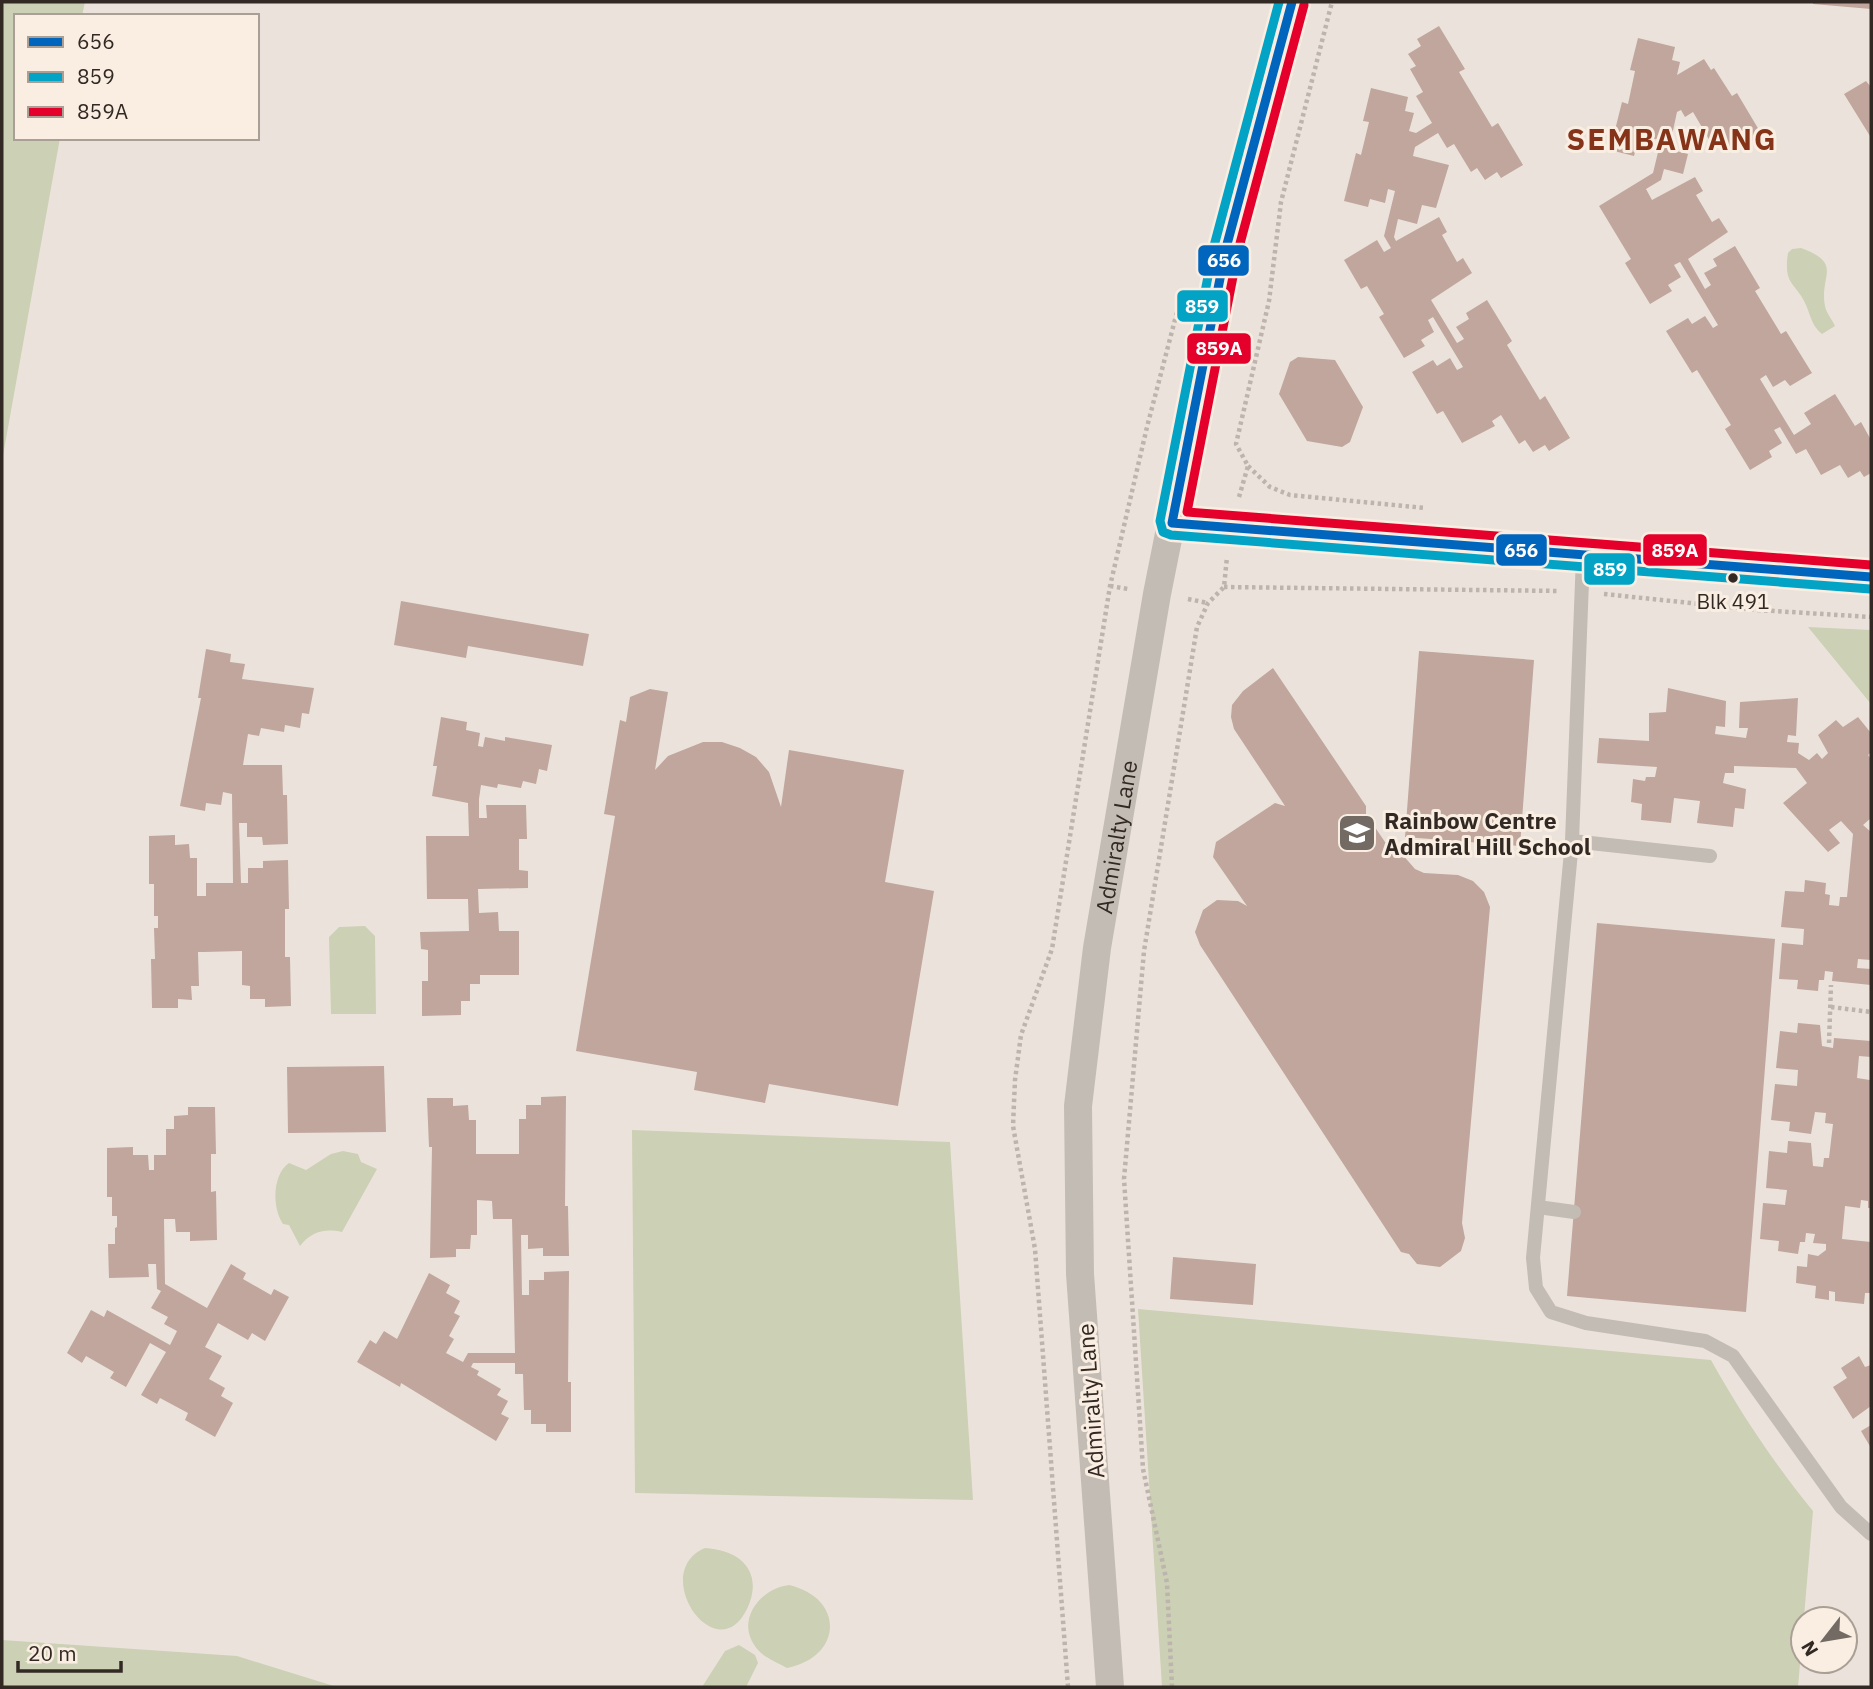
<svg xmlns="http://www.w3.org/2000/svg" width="1873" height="1689" viewBox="0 0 1873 1689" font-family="'IBM Plex Sans',sans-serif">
<rect width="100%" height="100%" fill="#ebe3db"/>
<!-- green -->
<path fill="#ccd0b4" d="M 2,2 L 85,2 L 82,16 L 16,16 L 16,138 L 60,138 L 2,461 Z
M 1801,248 C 1844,264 1819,275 1825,306 C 1826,313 1832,319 1835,326 L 1822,334 C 1812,326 1811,317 1806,305 C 1796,282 1783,286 1788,253 L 1792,249 Z
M 1808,627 L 1871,630 L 1871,704 Z
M 365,926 L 375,936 L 376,1014 L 331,1014 L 329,937 L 339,927 Z
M 632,1130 L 950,1142 L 973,1500 L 635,1493 Z
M 343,1151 L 358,1154 L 361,1162 L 377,1169 L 342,1232 C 324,1228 311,1232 300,1246 L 289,1225 L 283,1224 C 272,1208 272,1175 289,1163 L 306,1170 L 331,1154 Z
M 1138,1309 L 1711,1360 C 1741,1414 1774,1463 1813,1511 L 1798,1687 L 1162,1687 Z
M 705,1548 C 742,1550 764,1573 747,1609 C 716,1672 648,1572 705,1548 Z
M 789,1585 C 845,1598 843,1657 787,1668 C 778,1663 765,1658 758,1650 C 734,1623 758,1589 789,1585 Z
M 2,1640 L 237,1656 L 337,1687 L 2,1687 Z
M 739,1645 L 755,1655 L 758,1663 L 746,1687 L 702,1687 L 725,1651 Z"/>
<!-- building -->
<path fill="#c0a69c" d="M 1813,2 L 1871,2 L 1871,9 L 1813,4 Z
M 1439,26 L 1465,69 L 1459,72 L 1492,127 L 1498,123 L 1523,165 L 1501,178 L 1497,172 L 1485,180 L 1477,168 L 1471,172 L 1454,144 L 1447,148 L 1438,133 L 1415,147 L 1413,156 L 1449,165 L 1436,208 L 1422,205 L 1417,224 L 1398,219 L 1394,237 L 1396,241 L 1439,217 L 1447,232 L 1442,235 L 1457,262 L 1463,258 L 1472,273 L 1431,300 L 1457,343 L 1464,339 L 1456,327 L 1469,319 L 1466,313 L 1487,300 L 1512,341 L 1507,345 L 1540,400 L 1545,396 L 1570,438 L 1549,451 L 1545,445 L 1533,452 L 1525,440 L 1519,444 L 1501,415 L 1492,421 L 1495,426 L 1462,443 L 1443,411 L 1437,414 L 1412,372 L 1433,360 L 1437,366 L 1450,358 L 1457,370 L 1463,367 L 1433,317 L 1428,320 L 1434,332 L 1421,340 L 1425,346 L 1404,358 L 1379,317 L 1384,314 L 1367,286 L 1361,289 L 1344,260 L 1377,240 L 1384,252 L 1391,248 L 1384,236 L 1395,191 L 1388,189 L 1385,203 L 1370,199 L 1368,207 L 1344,201 L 1356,153 L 1361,155 L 1369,122 L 1363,121 L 1371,88 L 1408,97 L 1405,111 L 1414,113 L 1409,131 L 1416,133 L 1432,123 L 1416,96 L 1423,92 L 1410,69 L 1416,66 L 1408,54 L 1421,46 L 1417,39 Z
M 1638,38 L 1675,47 L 1672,60 L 1680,62 L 1677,75 L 1704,59 L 1711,70 L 1714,68 L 1732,96 L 1737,93 L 1762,135 L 1740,148 L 1736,142 L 1723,150 L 1716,138 L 1710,141 L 1693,112 L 1685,117 L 1681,110 L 1677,112 L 1669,149 L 1688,154 L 1683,174 L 1664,169 L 1661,180 L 1646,189 L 1652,200 L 1695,177 L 1703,191 L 1696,195 L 1712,222 L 1719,218 L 1728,232 L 1688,259 L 1705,289 L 1711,285 L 1704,273 L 1717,266 L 1713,259 L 1735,246 L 1760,288 L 1755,291 L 1781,334 L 1786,331 L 1812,373 L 1790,386 L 1785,380 L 1773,387 L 1766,375 L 1760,379 L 1794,435 L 1811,424 L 1804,413 L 1835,394 L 1855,426 L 1861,422 L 1871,440 L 1871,473 L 1864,477 L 1860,471 L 1848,478 L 1840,465 L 1821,475 L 1806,449 L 1796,454 L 1780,427 L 1774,430 L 1782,443 L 1769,451 L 1772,457 L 1750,470 L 1725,429 L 1731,425 L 1697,370 L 1692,373 L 1666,331 L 1688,318 L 1692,324 L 1705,316 L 1713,328 L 1718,325 L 1680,262 L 1674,265 L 1681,277 L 1668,285 L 1672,291 L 1650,304 L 1625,263 L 1631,259 L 1599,206 L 1653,173 L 1661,140 L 1654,139 L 1651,152 L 1636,148 L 1634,156 L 1610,150 L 1622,102 L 1628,104 L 1635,71 L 1630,70 Z
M 1866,81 L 1871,87 L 1870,136 L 1844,94 Z
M 1298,357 L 1335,360 L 1363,407 L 1350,442 L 1342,447 L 1307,441 L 1279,394 L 1290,362 Z
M 401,601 L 589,634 L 583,666 L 468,646 L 466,658 L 394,645 Z
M 206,649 L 231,654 L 230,662 L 245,664 L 242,679 L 314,688 L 309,714 L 302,713 L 300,728 L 285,725 L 284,732 L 261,728 L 259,736 L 248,734 L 243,765 L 282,765 L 283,795 L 287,795 L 288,844 L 263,845 L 262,837 L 247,837 L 247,823 L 239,823 L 241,883 L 248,883 L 248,868 L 263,868 L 263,861 L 288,860 L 289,909 L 285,909 L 285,957 L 290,957 L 291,1006 L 265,1007 L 265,999 L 250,999 L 250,986 L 242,985 L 242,951 L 204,952 L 198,952 L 199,986 L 191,986 L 192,1000 L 178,999 L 178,1008 L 152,1008 L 151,959 L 155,959 L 154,928 L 158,928 L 158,916 L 154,916 L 154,884 L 149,884 L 149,836 L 175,835 L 175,845 L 189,844 L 190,858 L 197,858 L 197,896 L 206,896 L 206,883 L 233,883 L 232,794 L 223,792 L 221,805 L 206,803 L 205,811 L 180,806 L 201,698 L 198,698 Z
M 1419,651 L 1534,660 L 1520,846 L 1405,837 Z
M 1273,668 L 1366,806 L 1366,814 L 1385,842 L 1395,846 L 1415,869 L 1424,873 L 1458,875 L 1473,881 L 1484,892 L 1490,907 L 1462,1223 L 1465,1238 L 1461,1251 L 1440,1267 L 1417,1264 L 1409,1254 L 1401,1252 L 1200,945 L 1195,932 L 1203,910 L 1217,900 L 1238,901 L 1247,906 L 1213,857 L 1216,842 L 1275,803 L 1285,806 L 1234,729 L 1231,717 L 1232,705 L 1243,691 Z
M 1668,688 L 1726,701 L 1725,727 L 1716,726 L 1715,734 L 1746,738 L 1748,728 L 1739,728 L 1740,702 L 1798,698 L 1796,736 L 1788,735 L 1787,742 L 1799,743 L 1798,753 L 1809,760 L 1817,753 L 1822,759 L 1828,753 L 1818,735 L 1836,720 L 1843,727 L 1858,717 L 1871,733 L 1871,752 L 1868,755 L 1871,759 L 1871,818 L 1863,825 L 1871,832 L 1871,960 L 1858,959 L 1857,968 L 1871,969 L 1871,985 L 1832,981 L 1833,972 L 1825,971 L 1824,980 L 1819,980 L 1818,991 L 1797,989 L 1798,980 L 1779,979 L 1782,943 L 1803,945 L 1804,929 L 1781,927 L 1785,891 L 1804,892 L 1805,880 L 1826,883 L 1825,894 L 1830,895 L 1829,905 L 1839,906 L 1840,897 L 1847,897 L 1853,834 L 1841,821 L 1829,830 L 1840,843 L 1828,852 L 1783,803 L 1807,783 L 1796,768 L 1734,766 L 1734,773 L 1725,773 L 1723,783 L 1746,789 L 1744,809 L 1735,808 L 1733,827 L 1697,823 L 1700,801 L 1674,798 L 1671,823 L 1641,820 L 1642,804 L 1631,802 L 1633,779 L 1645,781 L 1646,777 L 1655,777 L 1657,767 L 1597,763 L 1599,738 L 1649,741 L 1649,713 L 1666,712 Z
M 650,689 L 668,692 L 655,770 L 668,756 L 703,742 L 722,742 L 740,748 L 756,757 L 769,772 L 781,807 L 789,750 L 904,770 L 885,882 L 934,891 L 898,1106 L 769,1084 L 765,1103 L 694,1090 L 697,1072 L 576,1051 L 615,816 L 604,814 L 620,720 L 626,722 L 630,697 Z
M 441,717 L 467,722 L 466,730 L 480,733 L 478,746 L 483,747 L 485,737 L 505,741 L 505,737 L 552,745 L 547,771 L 539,769 L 536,784 L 523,781 L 521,788 L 498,784 L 497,788 L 481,785 L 479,799 L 479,818 L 487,818 L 486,805 L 526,805 L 527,839 L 519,839 L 519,870 L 528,871 L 528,888 L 478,889 L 479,913 L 498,912 L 499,931 L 519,931 L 519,975 L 480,975 L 480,984 L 470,984 L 470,1001 L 461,1001 L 461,1015 L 422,1016 L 422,981 L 428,981 L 428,950 L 421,949 L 420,932 L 469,931 L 468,899 L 427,899 L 426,836 L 469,836 L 468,803 L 432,796 L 437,766 L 433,766 Z
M 1597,923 L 1775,939 L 1746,1312 L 1567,1296 Z
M 1798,1023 L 1820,1025 L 1822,1046 L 1833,1048 L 1834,1038 L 1871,1041 L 1871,1057 L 1859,1056 L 1857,1078 L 1870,1080 L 1871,1088 L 1871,1208 L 1868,1208 L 1868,1201 L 1861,1200 L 1860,1208 L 1845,1206 L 1842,1239 L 1871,1242 L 1871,1293 L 1865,1293 L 1864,1304 L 1835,1301 L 1835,1292 L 1829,1291 L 1829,1300 L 1815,1298 L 1816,1286 L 1796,1283 L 1797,1266 L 1807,1267 L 1808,1254 L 1818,1256 L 1826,1250 L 1826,1244 L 1813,1243 L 1815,1234 L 1806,1233 L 1805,1242 L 1800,1242 L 1798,1254 L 1778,1251 L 1779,1241 L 1760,1239 L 1763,1203 L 1785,1205 L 1787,1190 L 1766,1188 L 1769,1151 L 1787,1153 L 1788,1141 L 1811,1143 L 1813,1166 L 1823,1167 L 1824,1158 L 1829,1158 L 1833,1124 L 1825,1123 L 1826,1113 L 1815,1112 L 1811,1134 L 1789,1131 L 1790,1122 L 1771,1120 L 1775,1084 L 1797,1086 L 1798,1070 L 1776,1068 L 1780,1031 L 1797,1033 Z
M 384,1066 L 386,1132 L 288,1133 L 287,1067 Z
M 566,1096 L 565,1206 L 568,1206 L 569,1256 L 543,1256 L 543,1248 L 528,1249 L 528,1235 L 521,1235 L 522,1295 L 529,1295 L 529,1280 L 544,1280 L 544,1272 L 569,1271 L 568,1382 L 571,1382 L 571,1432 L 546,1432 L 546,1424 L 531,1424 L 531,1410 L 524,1410 L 523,1374 L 515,1374 L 515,1363 L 473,1363 L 471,1367 L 479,1371 L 477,1375 L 501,1389 L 497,1395 L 508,1401 L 501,1414 L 509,1418 L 496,1441 L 401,1383 L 400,1387 L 357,1362 L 370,1340 L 376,1344 L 384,1331 L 397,1339 L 429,1273 L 450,1285 L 446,1293 L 460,1301 L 454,1313 L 460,1316 L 449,1336 L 454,1339 L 446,1353 L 463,1362 L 468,1353 L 515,1353 L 512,1219 L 493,1219 L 492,1201 L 477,1200 L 477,1235 L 471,1235 L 470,1249 L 456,1249 L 456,1257 L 430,1258 L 432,1147 L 429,1147 L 427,1098 L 453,1098 L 453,1106 L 468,1105 L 469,1120 L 476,1120 L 476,1154 L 519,1154 L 519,1119 L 526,1119 L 526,1105 L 541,1105 L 541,1097 Z
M 188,1107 L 215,1107 L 216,1154 L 211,1154 L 211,1192 L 216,1191 L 217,1240 L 190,1241 L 190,1232 L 176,1232 L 175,1219 L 164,1219 L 165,1284 L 207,1308 L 231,1264 L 246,1273 L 243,1279 L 271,1295 L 274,1289 L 289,1297 L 265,1341 L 252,1333 L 248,1340 L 218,1323 L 205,1347 L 222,1356 L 209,1379 L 225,1388 L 221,1396 L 233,1403 L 215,1437 L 185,1420 L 188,1413 L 160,1398 L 157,1404 L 141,1395 L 166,1352 L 150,1343 L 126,1387 L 110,1378 L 114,1372 L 86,1356 L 82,1363 L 67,1353 L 91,1310 L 104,1317 L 107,1310 L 170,1345 L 177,1331 L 164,1324 L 168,1317 L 151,1308 L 161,1291 L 157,1289 L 156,1264 L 148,1264 L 149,1277 L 109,1278 L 108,1244 L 115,1244 L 115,1228 L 117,1227 L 117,1216 L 112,1216 L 112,1197 L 107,1197 L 107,1148 L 133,1147 L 133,1155 L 148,1155 L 149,1170 L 154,1170 L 154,1155 L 166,1155 L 166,1129 L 174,1129 L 174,1116 L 188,1115 Z
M 1173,1257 L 1256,1264 L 1253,1305 L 1170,1299 Z
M 1859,1356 L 1865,1367 L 1871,1365 L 1871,1406 L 1853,1419 L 1833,1387 L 1847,1378 L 1841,1368 Z
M 1871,1425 L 1871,1448 L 1861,1431 Z"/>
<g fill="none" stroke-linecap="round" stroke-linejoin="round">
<!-- path -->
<path stroke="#bcb4ad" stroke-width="4.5" stroke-dasharray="3.5 3.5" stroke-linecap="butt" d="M 1248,466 L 1270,487 L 1290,495 L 1425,508
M 1239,497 L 1248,466 L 1236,444 L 1269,301 L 1281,202 L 1332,2
M 1110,586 L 1128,589
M 1224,587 L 1560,591
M 1604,594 L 1758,610 L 1871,617
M 1188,599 L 1208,603
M 1831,1007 L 1871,1012
M 1829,1043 L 1831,985
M 1068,1687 L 1035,1249 L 1013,1126 L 1015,1080 L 1021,1035 L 1052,949 L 1110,586 L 1147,427 L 1183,289
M 1172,1687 L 1167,1583 L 1143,1469 L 1124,1179 L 1144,951 L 1197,627 L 1208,603 L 1224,587 L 1227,557"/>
<!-- service -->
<path stroke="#c3bcb5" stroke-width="14" d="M 1583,556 L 1572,841 L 1533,1258 L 1536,1288 L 1551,1312 L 1586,1323 L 1705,1341 L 1733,1356 L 1841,1507 L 1871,1534
M 1572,841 L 1710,856
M 1538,1207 L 1574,1212"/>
<!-- minor -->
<g stroke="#c3bcb5" stroke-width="28">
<path d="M 1172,523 L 1871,577"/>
<path id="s1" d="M 1110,1687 L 1080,1274 L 1078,1106 L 1097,948 L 1157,594 L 1226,248 L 1292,2"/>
</g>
<defs>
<path id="bus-1" d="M 1172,523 L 1871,577
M 1172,523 L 1226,248 L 1292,2"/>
<path id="bus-2" d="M 1279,2 L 1214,246 L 1160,521 L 1163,532 L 1171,535 L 1870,589"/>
<path id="bus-3" d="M 1304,5 L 1238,251 L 1187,512 L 1871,565"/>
</defs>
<!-- bus-1 casing -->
<use href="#bus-1" stroke="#f9eee1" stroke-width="14"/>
<!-- bus-2 casing -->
<use href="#bus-2" stroke="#f9eee1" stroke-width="14"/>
<!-- bus-3 casing -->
<use href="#bus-3" stroke="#f9eee1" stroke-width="14"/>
<!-- bus-1 -->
<use href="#bus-1" stroke="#0065bd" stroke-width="9"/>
<!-- bus-2 -->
<use href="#bus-2" stroke="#03a3c6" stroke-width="9"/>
<!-- bus-3 -->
<use href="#bus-3" stroke="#e4002b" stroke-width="9"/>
</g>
<!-- icons -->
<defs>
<symbol id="school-square" viewBox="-11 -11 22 22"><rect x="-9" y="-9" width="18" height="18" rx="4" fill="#736a64" stroke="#f9eee1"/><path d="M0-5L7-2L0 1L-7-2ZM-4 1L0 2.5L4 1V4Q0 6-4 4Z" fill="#fff"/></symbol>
</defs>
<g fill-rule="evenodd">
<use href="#school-square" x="1335" y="811" width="44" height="44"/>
</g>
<!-- markers -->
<circle fill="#332924" stroke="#f9eee1" stroke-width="2.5" cx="1733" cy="578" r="6"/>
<g text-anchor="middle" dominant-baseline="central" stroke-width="6" stroke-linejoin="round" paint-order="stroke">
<!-- bus labels -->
<g font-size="21" fill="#332924" stroke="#f9eee1">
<text x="1733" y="601">Blk 491</text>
</g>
<!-- poi labels -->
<g font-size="23" font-weight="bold" fill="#332924" stroke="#f9eee1" text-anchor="start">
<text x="1384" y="820">Rainbow Centre<tspan x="1384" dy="26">Admiral Hill School</tspan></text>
</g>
<!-- street labels -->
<g font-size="23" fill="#332924" stroke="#f9eee1">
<text stroke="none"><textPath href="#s1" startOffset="854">Admiralty Lane</textPath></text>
<text transform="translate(1090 1401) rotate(-94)">Admiralty Lane</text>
</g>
<!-- district labels -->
<g font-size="30" font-weight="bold" letter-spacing="2" fill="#85341a" stroke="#f9eee1">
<text x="1672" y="138">SEMBAWANG</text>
</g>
</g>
<g stroke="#f9eee1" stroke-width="2.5">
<rect x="1197" y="244" width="53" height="33" rx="7" fill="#0065bd"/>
<rect x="1176" y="289" width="53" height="34" rx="7" fill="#03a3c6"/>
<rect x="1186" y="332" width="66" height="33" rx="7" fill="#e4002b"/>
<rect x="1642" y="533" width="66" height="34" rx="7" fill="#e4002b"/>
<rect x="1495" y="533" width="53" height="34" rx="7" fill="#0065bd"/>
<rect x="1583" y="552" width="53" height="34" rx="7" fill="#03a3c6"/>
</g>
<g font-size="19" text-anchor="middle" font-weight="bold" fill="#fff">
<text x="1224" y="267">656</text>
<text x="1202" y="313">859</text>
<text x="1219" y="355">859A</text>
<text x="1675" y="557">859A</text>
<text x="1521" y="557">656</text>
<text x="1610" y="576">859</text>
</g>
<!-- border -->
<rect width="1873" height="1689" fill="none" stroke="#332924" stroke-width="7"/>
<!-- legend -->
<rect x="14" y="14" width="245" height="126" fill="#f9eee1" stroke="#aa9f95" stroke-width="2"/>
<rect x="28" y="37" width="35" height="10" fill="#0065bd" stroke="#aa9f95" stroke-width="2"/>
<text x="77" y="49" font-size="21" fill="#332924">656</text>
<rect x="28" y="72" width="35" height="10" fill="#03a3c6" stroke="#aa9f95" stroke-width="2"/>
<text x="77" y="84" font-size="21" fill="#332924">859</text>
<rect x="28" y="107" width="35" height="10" fill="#e4002b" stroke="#aa9f95" stroke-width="2"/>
<text x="77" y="119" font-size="21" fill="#332924">859A</text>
<!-- north arrow -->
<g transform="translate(1824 1640) rotate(239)"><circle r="33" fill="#f9eee1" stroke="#aa9f95" stroke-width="2"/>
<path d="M0-5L12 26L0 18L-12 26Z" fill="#736a64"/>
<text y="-10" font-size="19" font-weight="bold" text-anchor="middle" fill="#332924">N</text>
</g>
<!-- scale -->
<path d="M18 1661v10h103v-10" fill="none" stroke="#332924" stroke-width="3.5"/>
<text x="28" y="1661" font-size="21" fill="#332924" stroke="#f9eee1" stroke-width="5" paint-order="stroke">20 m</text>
</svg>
